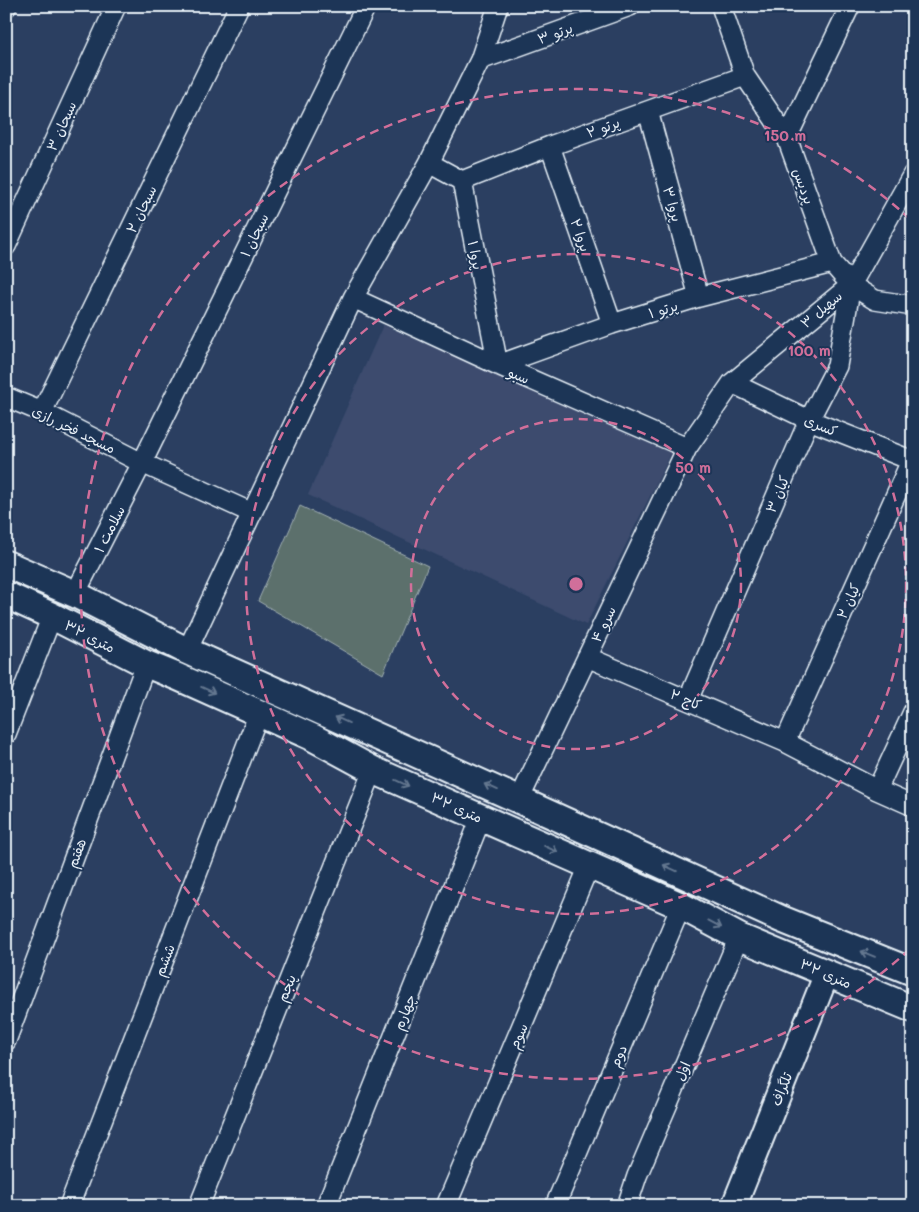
<svg xmlns="http://www.w3.org/2000/svg" width="919" height="1212" viewBox="0 0 919 1212" font-family="Mali,'Playpen Sans Arabic',sans-serif">
<rect width="100%" height="100%" fill="#2b3f61"/>
<filter id="ink" filterUnits="userSpaceOnUse"><feTurbulence type="fractalNoise" baseFrequency=".02" numOctaves="2"/><feDisplacementMap in="SourceGraphic" scale="10" xChannelSelector="R" yChannelSelector="G"/><feConvolveMatrix kernelMatrix="1 2 1 2 8 2 1 2 1" color-interpolation-filters="sRGB"/></filter>
<g filter="url(#ink)">
<!-- built -->
<path fill="#3c4b6e" d="M 383,325 L 672,452 L 586,625 L 308,495 Z"/>
<!-- green -->
<path fill="#5c706c" stroke="#a2b0b2" d="M 300,506 L 428,566 L 383,674 L 258,601 Z"/>
<g fill="none" stroke-linecap="round" stroke-linejoin="round">
<defs>
<path id="minor" d="M 721,6 L 745,76 L 787,138 L 832,263 L 851,285 L 875,300 L 913,306
M 6,7 L 7,6
M 480,60 L 630,6
M 648,111 L 699,297
M 787,138 L 850,6
M 550,146 L 612,324
M 429,163 L 462,181 L 498,365 L 612,324 L 699,297 L 832,263
M 462,181 L 550,146 L 745,76
M 6,246 L 116,6
M 353,298 L 498,365 L 687,448
M 732,383 L 809,420 L 913,461
M 6,397 L 42,412 L 142,463 L 252,513
M 42,412 L 239,6
M 75,594 L 142,463 L 366,6
M 187,651 L 353,298 L 429,163 L 480,60 L 498,6
M 587,657 L 785,742 L 877,790 L 913,806
M 688,700 L 809,420 L 837,366 L 851,285
M 6,734 L 52,616
M 785,742 L 911,461
M 877,790 L 913,712
M 519,800 L 687,448 L 732,383 L 851,285 L 913,174
M 6,1041 L 146,664
M 69,1206 L 259,713
M 199,1206 L 373,770
M 326,1206 L 481,818
M 446,1206 L 589,866
M 555,1206 L 681,906
M 627,1206 L 637,1176 L 739,937"/>
<path id="tertiary" d="M 734,1206 L 827,973"/>
<path id="secondary" d="M 6,564 L 75,594 L 187,651 L 519,800 L 781,919 L 913,972
M 6,595 L 52,616 L 146,664 L 178,677 L 312,737 L 373,770 L 681,906 L 739,937 L 913,1009"/>
</defs>
<!-- minor casing -->
<use href="#minor" stroke="#e8f1f8" stroke-width="22"/>
<!-- tertiary casing -->
<use href="#tertiary" stroke="#e8f1f8" stroke-width="28"/>
<!-- secondary casing -->
<use href="#secondary" stroke="#e8f1f8" stroke-width="30"/>
<!-- minor -->
<use href="#minor" stroke="#1d3557" stroke-width="19"/>
<!-- tertiary -->
<use href="#tertiary" stroke="#1d3557" stroke-width="24"/>
<!-- secondary -->
<use href="#secondary" stroke="#1d3557" stroke-width="26"/>
</g>
<!-- one-way arrows -->
<defs><path id="oneway-shaft" d="M-6 0H5M1.5-3L5.5 0L1.5 3" fill="none" stroke-width="1.6" stroke-linecap="round" stroke-linejoin="round" transform="scale(1.25)"/></defs>
<g stroke="#64778f">
<use href="#oneway-shaft" transform="translate(208 690) rotate(24)"/>
<use href="#oneway-shaft" transform="translate(342 720) rotate(-156)"/>
<use href="#oneway-shaft" transform="translate(402 783) rotate(24)"/>
<use href="#oneway-shaft" transform="translate(491 787) rotate(-156)"/>
<use href="#oneway-shaft" transform="translate(551 849) rotate(24)"/>
<use href="#oneway-shaft" transform="translate(670 868) rotate(-155)"/>
<use href="#oneway-shaft" transform="translate(715 924) rotate(28)"/>
<use href="#oneway-shaft" transform="translate(868 954) rotate(-158)"/>
</g>
</g>
<!-- distance rings -->
<g fill="none" stroke="#d16f9a" stroke-width="2.5" stroke-dasharray="9 6">
<circle cx="576" cy="584" r="165"/>
<circle cx="576" cy="584" r="330"/>
<path d="M910 949A495 495 0 1 1 910 219"/>
</g>
<g text-anchor="middle" dominant-baseline="central" stroke-width="4" stroke-linejoin="round" paint-order="stroke">
<!-- street labels -->
<g font-size="14" fill="#e8f1f8" stroke="#1d3557">
<text transform="translate(555 33) rotate(-20)">پرتو ۳</text>
<text transform="translate(61 126) rotate(-66)">سبحان ۳</text>
<text transform="translate(603 127) rotate(-20)">پرتو ۲</text>
<text transform="translate(804 186) rotate(70)">پردیس</text>
<text transform="translate(673 204) rotate(74)">پروا ۳</text>
<text transform="translate(141 209) rotate(-64)">سبحان ۲</text>
<text transform="translate(254 235) rotate(-64)">سبحان ۱</text>
<text transform="translate(581 235) rotate(71)">پروا ۲</text>
<text transform="translate(476 255) rotate(79)">پروا ۱</text>
<text transform="translate(663 309) rotate(-17)">پرتو ۱</text>
<text transform="translate(821 309) rotate(-40)">سهیل ۳</text>
<text transform="translate(519 375) rotate(23)">سبو</text>
<text transform="translate(821 425) rotate(22)">کسری</text>
<text transform="translate(74 429) rotate(26)">مسجد فخر رازی</text>
<text transform="translate(777 494) rotate(-67)">کیان ۳</text>
<text transform="translate(109 529) rotate(-63)">سلامت ۱</text>
<text transform="translate(848 601) rotate(-66)">کیان ۲</text>
<text transform="translate(603 624) rotate(-64)">سرو ۴</text>
<text transform="translate(90 636) rotate(27)">۳۲ متری</text>
<text transform="translate(686 699) rotate(23)">کاج ۲</text>
<text transform="translate(457 807) rotate(24)">۳۲ متری</text>
<text transform="translate(76 853) rotate(-70)">هفتم</text>
<text transform="translate(164 960) rotate(-69)">ششم</text>
<text transform="translate(826 973) rotate(23)">۳۲ متری</text>
<text transform="translate(286 988) rotate(-68)">پنجم</text>
<text transform="translate(404 1012) rotate(-68)">چهارم</text>
<text transform="translate(518 1036) rotate(-67)">سوم</text>
<text transform="translate(618 1056) rotate(-67)">دوم</text>
<text transform="translate(682 1071) rotate(-67)">اول</text>
<text transform="translate(781 1089) rotate(-68)">تلگراف</text>
</g>
</g>
<circle cx="576" cy="584" r="8" fill="#d16f9a" stroke="#1d3557" stroke-width="2.5"/>
<g font-size="15" text-anchor="middle" font-weight="bold" fill="#d16f9a" stroke="#1d3557" stroke-width="4" stroke-linejoin="round" paint-order="stroke">
<text x="785" y="141">150 m</text>
<text x="809" y="356">100 m</text>
<text x="693" y="473">50 m</text>
</g>
<!-- margin -->
<rect width="919" height="1212" fill="none" stroke="#1d3557" stroke-width="25"/>
<rect x="12" y="12" width="894" height="1187" fill="none" stroke="#e8f1f8" stroke-width="2" filter="url(#ink)"/>
</svg>
